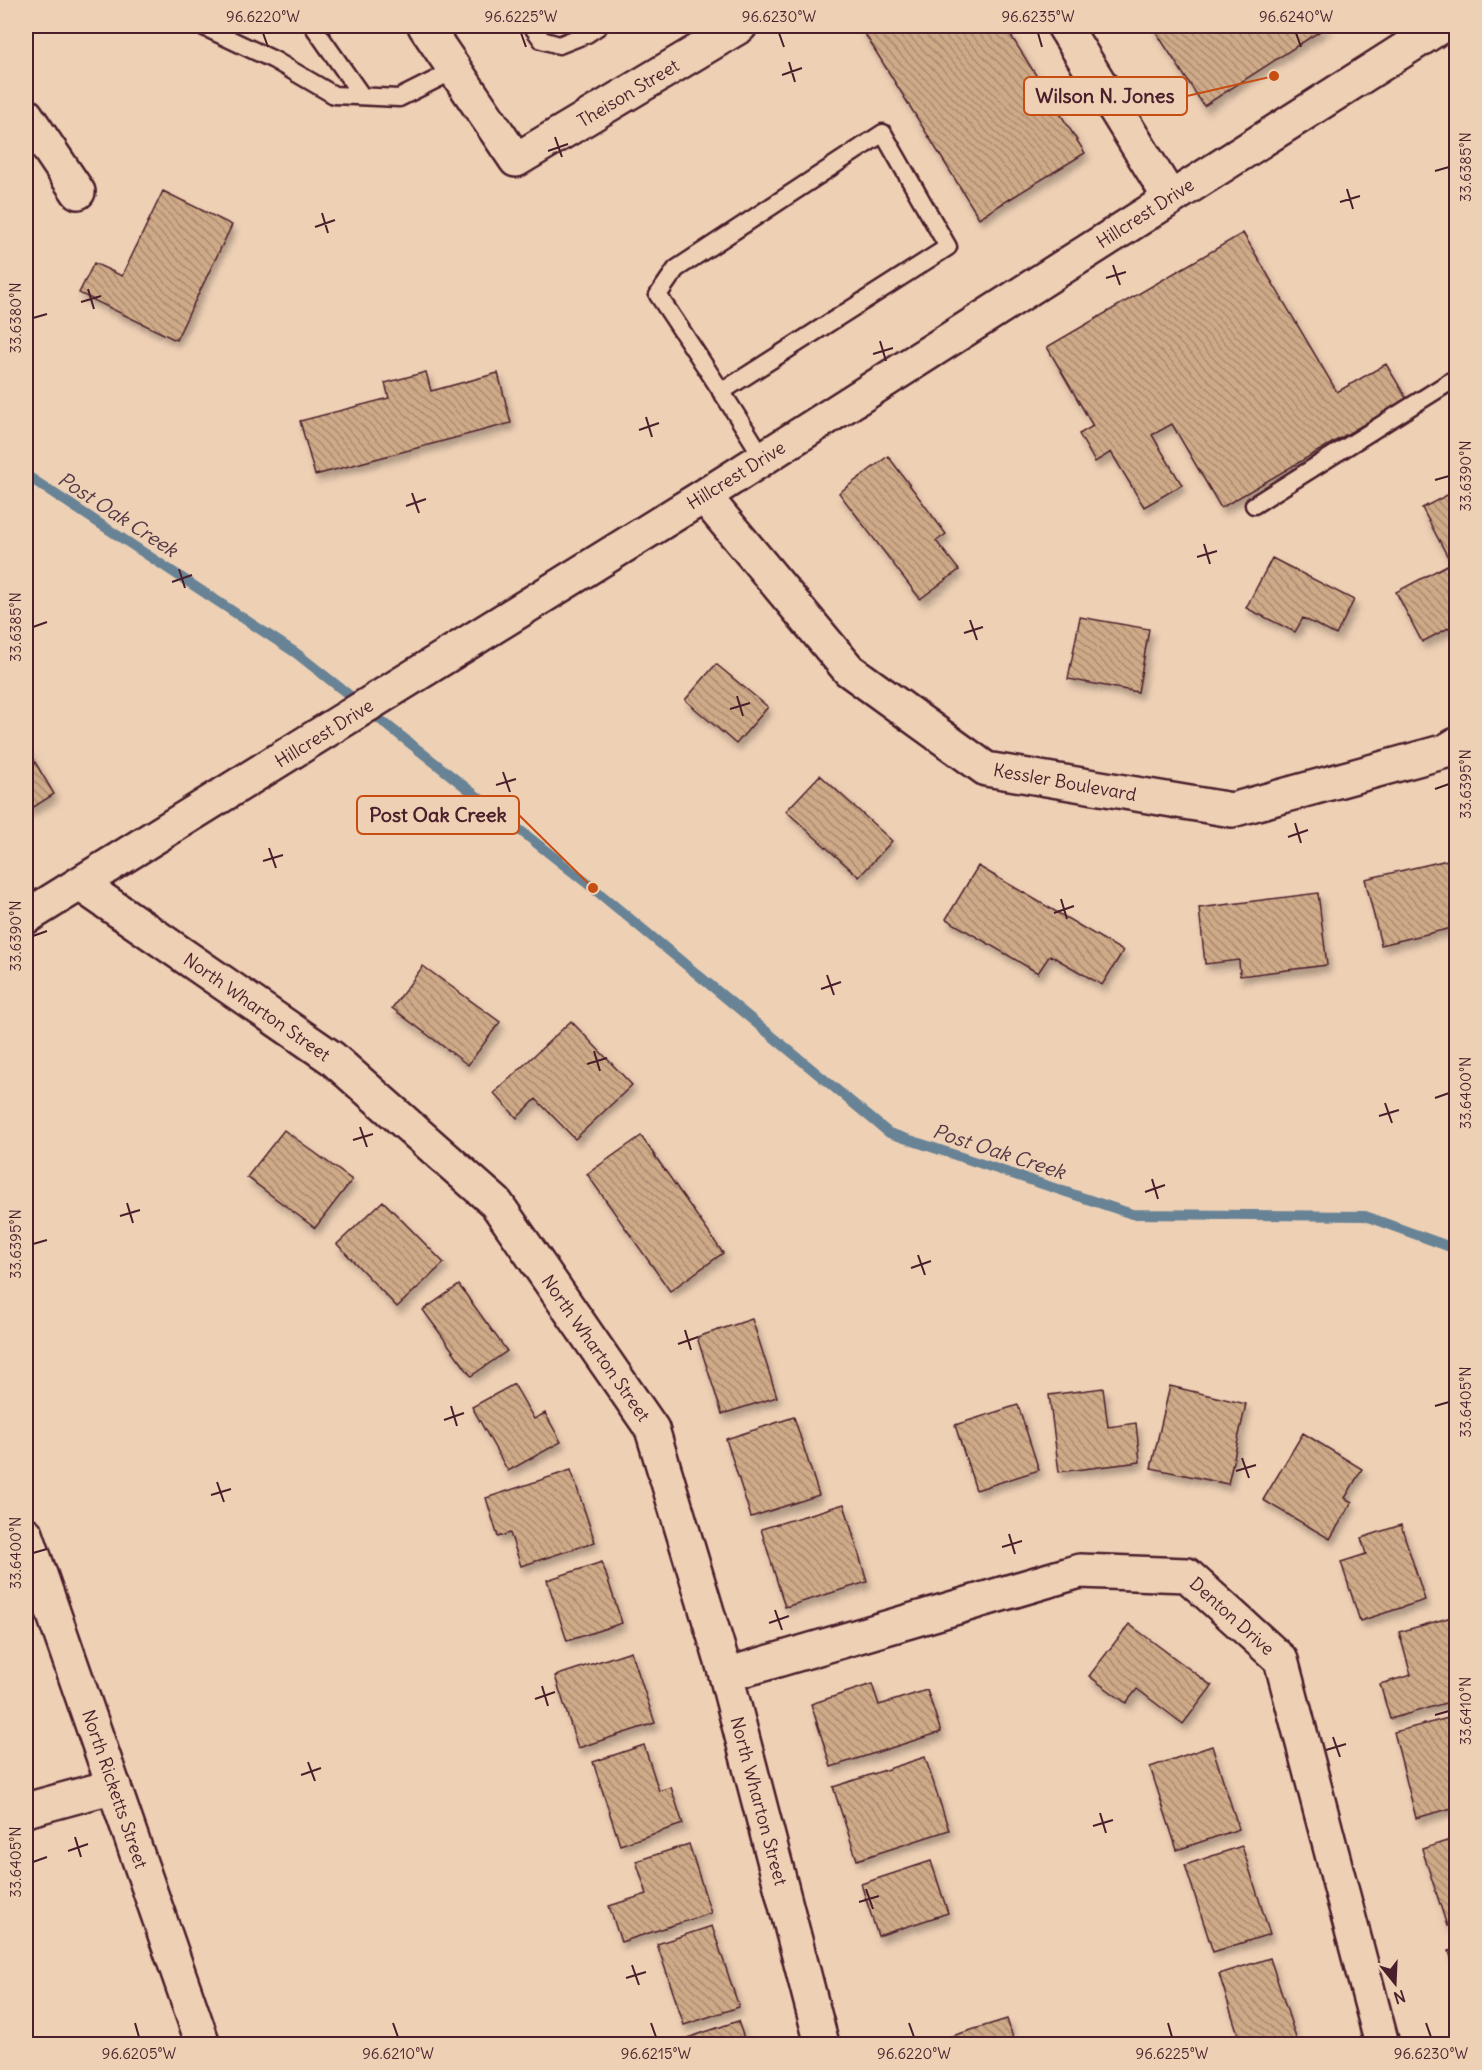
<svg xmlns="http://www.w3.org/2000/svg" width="1482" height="2070" viewBox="0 0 1482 2070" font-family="Delius,sans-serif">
<defs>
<pattern id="building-back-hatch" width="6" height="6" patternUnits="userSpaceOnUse" patternTransform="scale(1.5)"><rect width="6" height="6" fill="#cfaa88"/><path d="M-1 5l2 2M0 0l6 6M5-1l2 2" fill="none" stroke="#aa8a6f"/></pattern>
<filter id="shadow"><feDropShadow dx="3.5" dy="6" stdDeviation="3" flood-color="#0004"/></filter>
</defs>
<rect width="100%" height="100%" fill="#eed0b5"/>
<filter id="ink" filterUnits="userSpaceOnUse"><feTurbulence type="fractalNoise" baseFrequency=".0167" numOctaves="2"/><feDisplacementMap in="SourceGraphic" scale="12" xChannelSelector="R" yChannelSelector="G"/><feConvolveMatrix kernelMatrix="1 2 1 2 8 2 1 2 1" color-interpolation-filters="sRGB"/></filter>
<g filter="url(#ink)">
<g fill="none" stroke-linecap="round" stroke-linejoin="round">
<!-- stream -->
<path stroke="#688395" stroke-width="10" d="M 26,475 L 296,653 L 593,888 L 889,1133 L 1132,1214 L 1365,1216 L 1456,1249"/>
</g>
<!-- building -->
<path fill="url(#building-back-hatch)" stroke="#4a1f2b" stroke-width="1.5" filter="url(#shadow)" d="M 860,26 L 1005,26 L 1085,153 L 979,218 Z
M 1152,26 L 1328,26 L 1204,106 Z
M 163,191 L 232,225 L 176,340 L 79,293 L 94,263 L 122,276 Z
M 1243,233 L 1337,392 L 1386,364 L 1407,399 L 1221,508 L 1172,424 L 1152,435 L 1182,485 L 1144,507 L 1111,452 L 1095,462 L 1079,434 L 1093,426 L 1047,347 Z
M 426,372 L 431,391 L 498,373 L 511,423 L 315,475 L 300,421 L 389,398 L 385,383 Z
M 888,456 L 946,534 L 936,541 L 959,570 L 920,599 L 839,493 Z
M 1453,492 L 1456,498 L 1456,624 L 1422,642 L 1396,592 L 1451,563 L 1422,508 Z
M 1272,558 L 1354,600 L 1336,635 L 1303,618 L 1295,632 L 1246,608 Z
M 1080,617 L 1149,629 L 1138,692 L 1068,679 Z
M 716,664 L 768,707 L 736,744 L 685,700 Z
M 26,747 L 54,794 L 26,812 Z
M 820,775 L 892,841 L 859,877 L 786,811 Z
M 1452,859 L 1456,876 L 1456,927 L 1381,945 L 1365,879 Z
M 978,866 L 1123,951 L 1102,985 L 1050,955 L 1038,973 L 946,919 Z
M 1318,893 L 1327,965 L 1240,976 L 1239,960 L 1205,964 L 1199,908 Z
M 423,966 L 500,1022 L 468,1065 L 392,1008 Z
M 571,1021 L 632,1085 L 575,1139 L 536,1099 L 517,1118 L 494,1093 Z
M 284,1130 L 352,1180 L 315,1228 L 247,1177 Z
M 641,1136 L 723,1253 L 670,1291 L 587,1174 Z
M 383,1201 L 444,1263 L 397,1307 L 337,1244 Z
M 459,1285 L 507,1351 L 471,1376 L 423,1310 Z
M 752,1319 L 777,1397 L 722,1414 L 697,1337 Z
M 514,1384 L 534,1419 L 545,1413 L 561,1442 L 508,1471 L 472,1407 Z
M 1170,1386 L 1246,1404 L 1228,1484 L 1151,1468 Z
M 1103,1388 L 1108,1427 L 1136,1423 L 1140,1462 L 1059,1472 L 1049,1395 Z
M 1018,1405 L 1039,1470 L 976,1490 L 955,1425 Z
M 794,1417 L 819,1495 L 751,1517 L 726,1439 Z
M 1303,1433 L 1362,1469 L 1345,1498 L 1352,1502 L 1330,1539 L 1263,1500 Z
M 571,1470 L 595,1542 L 521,1566 L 510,1533 L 498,1537 L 486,1498 Z
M 844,1504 L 867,1582 L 785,1607 L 761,1529 Z
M 1401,1525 L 1425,1600 L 1360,1621 L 1341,1562 L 1366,1554 L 1361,1538 Z
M 602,1562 L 622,1623 L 567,1641 L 547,1580 Z
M 1455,1616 L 1456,1623 L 1456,1700 L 1390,1719 L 1380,1684 L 1411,1675 L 1399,1632 Z
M 1129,1624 L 1212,1686 L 1183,1724 L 1137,1689 L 1126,1703 L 1089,1676 Z
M 631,1651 L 655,1723 L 578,1748 L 555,1676 Z
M 872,1684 L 879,1705 L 927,1690 L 941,1732 L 831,1767 L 811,1704 Z
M 1456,1716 L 1456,1807 L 1416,1818 L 1394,1732 Z
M 644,1745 L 659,1791 L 671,1787 L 683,1824 L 620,1845 L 593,1762 Z
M 1212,1746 L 1239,1829 L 1177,1850 L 1150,1767 Z
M 925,1757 L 949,1830 L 857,1860 L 833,1787 Z
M 1456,1838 L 1456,1923 L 1447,1926 L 1422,1849 Z
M 689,1844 L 711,1913 L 621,1942 L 609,1906 L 647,1894 L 636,1861 Z
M 1242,1846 L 1270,1934 L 1213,1952 L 1185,1865 Z
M 931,1861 L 948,1913 L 878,1936 L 861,1884 Z
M 712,1926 L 739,2007 L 684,2025 L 657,1944 Z
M 1456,1949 L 1456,1974 L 1449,1951 Z
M 1270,1958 L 1298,2044 L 1241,2044 L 1219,1974 Z
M 1007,2019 L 1015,2044 L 941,2044 L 939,2040 Z
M 738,2021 L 746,2044 L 686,2044 L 684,2039 Z"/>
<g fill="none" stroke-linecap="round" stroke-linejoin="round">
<defs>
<path id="service" d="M 202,26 L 274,60 L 334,95 L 399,98 L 455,70
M 313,26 L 362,96
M 532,26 L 542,40 L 559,45 L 587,34 L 599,26
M 721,392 L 948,247 L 883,133 L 676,269 L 658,295 C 694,349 730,403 763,458
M 1254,505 L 1456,378"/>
<path id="minor" d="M 425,26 L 516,160 L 740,26
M 1064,26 L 1170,198
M 26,115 L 78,192
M 704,496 L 849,670 L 986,769 L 1232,810 L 1446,751 L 1456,745
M 80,884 L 332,1058 L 496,1203 L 652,1429 L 726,1675 L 822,2044
M 26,917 L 704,496 L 1441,26
M 726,1675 L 1080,1571 L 1187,1575 L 1281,1660 L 1382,2044
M 26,1810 L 114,1786"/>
<path id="tertiary" d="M 26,1534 L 203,2044"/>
</defs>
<!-- service casing -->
<use href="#service" stroke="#4a1f2b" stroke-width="21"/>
<!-- minor casing -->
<use href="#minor" stroke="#4a1f2b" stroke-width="38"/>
<!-- tertiary casing -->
<use href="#tertiary" stroke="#4a1f2b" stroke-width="38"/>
<!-- service -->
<use href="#service" stroke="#eed0b5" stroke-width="16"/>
<!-- minor -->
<use href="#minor" stroke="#eed0b5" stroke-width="33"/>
<!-- tertiary -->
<use href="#tertiary" stroke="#eed0b5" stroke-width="33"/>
</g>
</g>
<!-- ticks -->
<path fill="none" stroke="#4a1f2b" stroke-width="2" d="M 263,33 L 268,47M 521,33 L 526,47M 779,33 L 784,47M 1038,33 L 1042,47M 1296,33 L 1301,47M 789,62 L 795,82M 782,75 L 802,68M 555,137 L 562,157M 548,151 L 568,144M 1435,171 L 1449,167M 1347,189 L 1353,209M 1340,202 L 1360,196M 322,213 L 328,233M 315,227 L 335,220M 1113,265 L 1120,285M 1106,278 L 1126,272M 88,289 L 94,309M 81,302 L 101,296M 33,318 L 47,314M 880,341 L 886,361M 873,354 L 893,348M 646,417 L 652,437M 639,430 L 659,423M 1435,480 L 1449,476M 412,493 L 419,513M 406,506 L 426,499M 1204,544 L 1210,564M 1197,557 L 1217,551M 179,569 L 185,588M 172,582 L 192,575M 970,620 L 977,640M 33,627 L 47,622M 964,633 L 983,627M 737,696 L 743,716M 730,709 L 750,703M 503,772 L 510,792M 496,785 L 516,779M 1435,789 L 1449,784M 1295,823 L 1301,843M 1288,837 L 1308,830M 269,848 L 276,868M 263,861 L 283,855M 1061,899 L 1067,919M 1054,913 L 1074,906M 33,936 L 47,931M 827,975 L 834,995M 821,989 L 841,982M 594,1051 L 600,1071M 587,1064 L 607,1058M 1435,1098 L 1449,1093M 1385,1103 L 1392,1123M 1379,1116 L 1399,1110M 360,1127 L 367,1147M 353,1140 L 373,1134M 1152,1179 L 1158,1199M 1145,1192 L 1165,1185M 127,1203 L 133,1223M 120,1216 L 140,1210M 33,1244 L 47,1240M 918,1255 L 925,1275M 911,1268 L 931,1261M 685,1330 L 691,1350M 678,1344 L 698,1337M 451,1406 L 457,1426M 1435,1406 L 1449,1402M 444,1420 L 464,1413M 1242,1458 L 1249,1478M 1236,1471 L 1256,1465M 217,1482 L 224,1502M 211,1495 L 231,1489M 1009,1534 L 1015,1554M 1002,1547 L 1022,1541M 33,1553 L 47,1549M 775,1610 L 782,1630M 769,1623 L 789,1616M 542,1686 L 548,1706M 535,1699 L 555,1692M 1435,1715 L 1449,1711M 1333,1737 L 1340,1757M 1326,1750 L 1346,1744M 308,1762 L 315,1781M 301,1775 L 321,1768M 1100,1813 L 1106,1833M 1093,1826 L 1113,1820M 75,1837 L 81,1857M 68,1851 L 88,1844M 33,1862 L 47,1857M 866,1889 L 873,1909M 859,1902 L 879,1896M 632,1965 L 639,1985M 626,1978 L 646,1972M 135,2023 L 139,2037M 393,2023 L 398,2037M 651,2023 L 656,2037M 909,2023 L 914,2037M 1168,2023 L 1172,2037M 1426,2023 L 1431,2037"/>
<g text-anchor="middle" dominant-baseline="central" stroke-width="5" stroke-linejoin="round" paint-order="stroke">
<!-- street labels -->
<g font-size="18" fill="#4a1f2b" stroke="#eed0b5">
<text transform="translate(628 93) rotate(-31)">Theison Street</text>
<text transform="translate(1145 213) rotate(-33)">Hillcrest Drive</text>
<text transform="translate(736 475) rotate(-32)">Hillcrest Drive</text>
<text transform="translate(324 733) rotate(-32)">Hillcrest Drive</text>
<text transform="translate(1065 782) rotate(10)">Kessler Boulevard</text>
<text transform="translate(257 1007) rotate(35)">North Wharton Street</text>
<text transform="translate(596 1348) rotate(55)">North Wharton Street</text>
<text transform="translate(1232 1616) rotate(42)">Denton Drive</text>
<text transform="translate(115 1789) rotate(71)">North Ricketts Street</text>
<text transform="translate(759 1801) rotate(75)">North Wharton Street</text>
</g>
<!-- water labels -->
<g font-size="20" font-style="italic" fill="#523846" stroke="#eed0b5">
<text transform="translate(118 514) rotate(33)">Post Oak Creek</text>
<text transform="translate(999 1151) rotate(18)">Post Oak Creek</text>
</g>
</g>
<!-- callouts -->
<path fill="none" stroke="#c84d12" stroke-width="2" d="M1274 76L1187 96M593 888L519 815"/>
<g fill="#c84d12" stroke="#eed0b5" stroke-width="2">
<circle cx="1274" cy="76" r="6"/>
<circle cx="593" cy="888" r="6"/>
</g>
<g fill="#eed0b5" stroke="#c84d12" stroke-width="2">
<rect x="1024" y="77" width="163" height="38" rx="6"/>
<rect x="357" y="796" width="162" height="38" rx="6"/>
</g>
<g font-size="20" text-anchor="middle" font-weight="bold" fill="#4a1f2b">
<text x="1105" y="103">Wilson N. Jones</text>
<text x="438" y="822">Post Oak Creek</text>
</g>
<!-- margin -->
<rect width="1482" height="2070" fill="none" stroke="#eed0b5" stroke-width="66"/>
<!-- north arrow -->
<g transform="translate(1395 1983) rotate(162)" stroke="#eed0b5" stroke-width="4.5" paint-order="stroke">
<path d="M0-4.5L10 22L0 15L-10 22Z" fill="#4a1f2b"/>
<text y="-9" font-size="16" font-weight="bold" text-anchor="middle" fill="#4a1f2b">N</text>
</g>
<rect x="33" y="33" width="1416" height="2004" fill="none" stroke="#4a1f2b" stroke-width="2"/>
<g font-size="15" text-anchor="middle" fill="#4a1f2b">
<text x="263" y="22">96.6220°W</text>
<text x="521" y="22">96.6225°W</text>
<text x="779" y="22">96.6230°W</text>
<text x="1038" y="22">96.6235°W</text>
<text x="1296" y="22">96.6240°W</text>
<text transform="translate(1466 167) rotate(-90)" y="5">33.6385°N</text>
<text transform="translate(16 318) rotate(-90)" y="5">33.6380°N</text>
<text transform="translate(1466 476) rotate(-90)" y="5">33.6390°N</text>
<text transform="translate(16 627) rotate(-90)" y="5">33.6385°N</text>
<text transform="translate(1466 784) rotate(-90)" y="5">33.6395°N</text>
<text transform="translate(16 936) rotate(-90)" y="5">33.6390°N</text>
<text transform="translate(1466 1093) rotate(-90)" y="5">33.6400°N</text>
<text transform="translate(16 1244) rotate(-90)" y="5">33.6395°N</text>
<text transform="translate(1466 1402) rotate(-90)" y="5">33.6405°N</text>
<text transform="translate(16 1553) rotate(-90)" y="5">33.6400°N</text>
<text transform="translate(1466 1711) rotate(-90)" y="5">33.6410°N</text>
<text transform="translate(16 1862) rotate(-90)" y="5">33.6405°N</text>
<text x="139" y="2059">96.6205°W</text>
<text x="398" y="2059">96.6210°W</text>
<text x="656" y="2059">96.6215°W</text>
<text x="914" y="2059">96.6220°W</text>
<text x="1172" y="2059">96.6225°W</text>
<text x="1431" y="2059">96.6230°W</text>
</g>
</svg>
